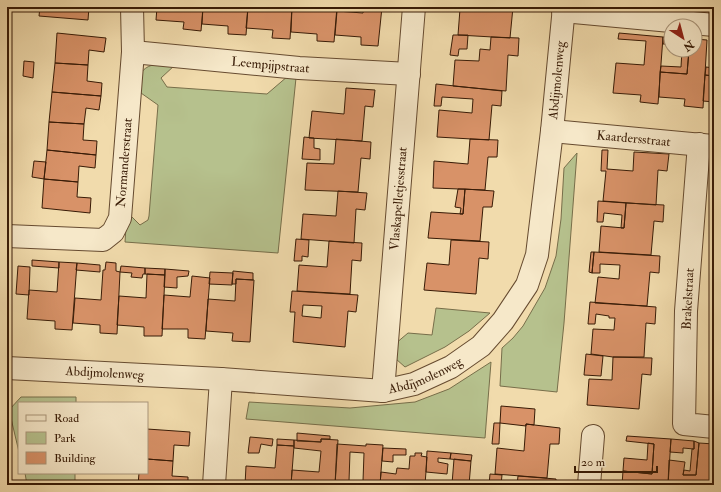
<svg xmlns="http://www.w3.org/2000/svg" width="721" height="492" viewBox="0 0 721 492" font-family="'IM FELL Double Pica',serif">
<rect width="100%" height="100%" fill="#f1dbac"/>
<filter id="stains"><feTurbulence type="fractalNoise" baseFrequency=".005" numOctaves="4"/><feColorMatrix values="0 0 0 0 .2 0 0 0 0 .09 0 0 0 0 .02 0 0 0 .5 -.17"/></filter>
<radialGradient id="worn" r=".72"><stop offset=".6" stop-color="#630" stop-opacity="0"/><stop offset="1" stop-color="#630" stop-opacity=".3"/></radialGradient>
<!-- green -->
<path fill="#b6c18d" stroke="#776e4a" d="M 158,64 L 175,65 L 161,78 L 167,87 L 267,94 L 288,76 L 296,78 L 278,253 L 125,242 L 127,212 L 140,225 L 148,220 L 149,216 L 158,105 L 141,93 L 137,87 C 139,73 143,66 158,64 Z
M 577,153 L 564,323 L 557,392 L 500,386 L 502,348 L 513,338 L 523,326 L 545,288 L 556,256 L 561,219 L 564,168 Z
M 436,308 L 490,313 L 469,331 L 445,347 L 405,367 L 396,359 L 395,344 L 408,333 L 432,335 Z
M 491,362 L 485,438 L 246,419 L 249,402 L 350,408 L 415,402 L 449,389 Z
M 21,397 L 76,397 L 76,403 L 19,403 L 19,452 L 9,410 Z
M 25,473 L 75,473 L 75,485 L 27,485 Z"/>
<!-- building -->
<path fill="#d89268" stroke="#381b06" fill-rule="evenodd" d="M 40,7 L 89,7 L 88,20 L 39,16 Z
M 157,7 L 203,7 L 201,31 L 183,29 L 184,22 L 156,20 Z
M 203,7 L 248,7 L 246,35 L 228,34 L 228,26 L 202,24 Z
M 248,7 L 292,7 L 290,39 L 272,38 L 273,30 L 246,28 Z
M 292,7 L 319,9 L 319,7 L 337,7 L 334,42 L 317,41 L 317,34 L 291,32 Z
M 364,7 L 382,7 L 378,46 L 361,45 L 361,37 L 335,35 L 337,11 L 363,13 Z
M 482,7 L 513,7 L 510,38 L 458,35 L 460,9 L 482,10 Z
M 57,33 L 106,38 L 104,52 L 89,50 L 88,65 L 55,63 Z
M 619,33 L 663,37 L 658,104 L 640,102 L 641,95 L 613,93 L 616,63 L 644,65 L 646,41 L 618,39 Z
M 453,35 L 468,35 L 467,49 L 459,49 L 458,56 L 450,55 Z
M 491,37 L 519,38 L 518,56 L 508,55 L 506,91 L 453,86 L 455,60 L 479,61 L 480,49 L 490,50 Z
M 663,37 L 671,37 L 671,44 L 663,44 Z
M 695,39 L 707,40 L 703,108 L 684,106 L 685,99 L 659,97 L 660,72 L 687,74 L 689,50 L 695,50 Z
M 682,50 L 689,50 L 687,74 L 660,72 L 661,66 L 681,67 Z
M 24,61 L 34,62 L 33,78 L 23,76 Z
M 55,63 L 88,65 L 87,81 L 102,83 L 101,96 L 52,92 Z
M 706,67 L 714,68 L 714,76 L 705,75 Z
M 705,75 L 714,76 L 714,102 L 703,101 Z
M 436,84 L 502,91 L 501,106 L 492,105 L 489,140 L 437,137 L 439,110 L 472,113 L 473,99 L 442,97 L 441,106 L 434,106 Z
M 346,88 L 375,90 L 373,107 L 365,106 L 362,141 L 309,138 L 312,111 L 344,114 Z
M 52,92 L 101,96 L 99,110 L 86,108 L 84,124 L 49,122 Z
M 49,122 L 84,124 L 83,140 L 97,141 L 96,155 L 47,150 Z
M 304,137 L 314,138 L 314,148 L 320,149 L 320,160 L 302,159 Z
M 336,139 L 371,142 L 370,159 L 361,158 L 358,192 L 305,190 L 307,163 L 334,164 Z
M 470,139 L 498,140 L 497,157 L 488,157 L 485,190 L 433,188 L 434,161 L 468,164 Z
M 47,150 L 96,155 L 95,168 L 79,166 L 78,182 L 44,179 Z
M 602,150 L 608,150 L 607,169 L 633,171 L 634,152 L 669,154 L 667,171 L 658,170 L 656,205 L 603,201 L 606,171 L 601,171 Z
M 34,161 L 46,162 L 44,179 L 32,177 Z
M 44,179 L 78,182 L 77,197 L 91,198 L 90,213 L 42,208 Z
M 458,189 L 465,189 L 463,214 L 460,214 L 461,208 L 455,207 Z
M 465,189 L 494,191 L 492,207 L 483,207 L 480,241 L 428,238 L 431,212 L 463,214 Z
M 338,191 L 367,193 L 365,210 L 356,209 L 354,243 L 301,239 L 303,214 L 336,216 Z
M 598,201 L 626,203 L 624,228 L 621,228 L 622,215 L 604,213 L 603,222 L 597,222 Z
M 626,203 L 664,205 L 663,222 L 654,221 L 651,255 L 599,252 L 601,226 L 624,228 Z
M 296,239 L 309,240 L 308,257 L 302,256 L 302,261 L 294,261 Z
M 451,240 L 489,242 L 488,259 L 479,258 L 476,294 L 424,290 L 427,263 L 449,265 Z
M 329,241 L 362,243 L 361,261 L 352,260 L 350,294 L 297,291 L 299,265 L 327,267 Z
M 591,252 L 594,252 L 592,273 L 589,272 Z
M 594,252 L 660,256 L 659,273 L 650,272 L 647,306 L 595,303 L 598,277 L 619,279 L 620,265 L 600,264 L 600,273 L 592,273 Z
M 32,260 L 59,262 L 59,268 L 32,266 Z
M 59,262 L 77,263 L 72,330 L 55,329 L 55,321 L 27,319 L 29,290 L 57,292 Z
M 106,262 L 116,263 L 116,271 L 120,272 L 117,334 L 100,333 L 100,325 L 73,323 L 75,298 L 101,300 L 103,270 L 105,270 Z
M 77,263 L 100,265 L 100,272 L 76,270 Z
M 18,266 L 30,267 L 29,295 L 16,294 Z
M 121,266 L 145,268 L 145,274 L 143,274 L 142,278 L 131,277 L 132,273 L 120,272 Z
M 145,268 L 165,269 L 165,275 L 145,274 Z
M 165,269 L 189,271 L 188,276 L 177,277 L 177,288 L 164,287 Z
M 233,271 L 253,273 L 253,280 L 236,279 L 236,284 L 232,284 Z
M 210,272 L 233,273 L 232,285 L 209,284 Z
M 147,274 L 165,275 L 162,336 L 144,336 L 144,327 L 117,325 L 119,296 L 146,298 Z
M 192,276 L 210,278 L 205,339 L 188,338 L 188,329 L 162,329 L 164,295 L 190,297 Z
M 236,279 L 254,280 L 250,342 L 232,341 L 233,333 L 206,331 L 208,299 L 235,301 Z
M 292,291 L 358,295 L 356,312 L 348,311 L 345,347 L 293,342 L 295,312 L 290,312 ZM 303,305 L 322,306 L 321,318 L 302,316 Z
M 590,302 L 656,307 L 655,324 L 646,323 L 644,357 L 613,357 L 591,354 L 593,329 L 614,330 L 615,318 L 609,318 L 609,316 L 596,314 L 595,324 L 588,324 Z
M 586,354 L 603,356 L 601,376 L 584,375 Z
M 613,357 L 652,358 L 651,375 L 642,374 L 639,409 L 587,405 L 589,379 L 612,380 Z
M 501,406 L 535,409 L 534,425 L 526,424 L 526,426 L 500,423 Z
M 494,423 L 500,423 L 499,444 L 492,444 Z
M 526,424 L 560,428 L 559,444 L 550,444 L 547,478 L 495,474 L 497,448 L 524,451 Z
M 147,429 L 190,432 L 189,446 L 174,445 L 173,461 L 147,459 Z
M 297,433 L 330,436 L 330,439 L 321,439 L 321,442 L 297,441 Z
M 627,436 L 671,439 L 668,485 L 622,485 L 623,471 L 652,474 L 654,444 L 626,441 Z
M 250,437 L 273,439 L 272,446 L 261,444 L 259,453 L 248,453 Z
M 277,439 L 294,440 L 294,446 L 277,445 Z
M 321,439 L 338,440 L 335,485 L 291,485 L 292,470 L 319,472 L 321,451 L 294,448 L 294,440 L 321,442 Z
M 671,439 L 694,441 L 694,449 L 683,448 L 683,453 L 670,452 Z
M 694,441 L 699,443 L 696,475 L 683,475 L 684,470 L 690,471 L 692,449 L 694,449 Z
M 648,443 L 654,444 L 652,474 L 623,471 L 624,458 L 647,460 Z
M 699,443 L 714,444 L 713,485 L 668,485 L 669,460 L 685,462 L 683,475 L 696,475 Z
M 337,444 L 366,446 L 366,444 L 383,445 L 380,485 L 335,485 ZM 350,452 L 364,453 L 363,481 L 349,481 Z
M 277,445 L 294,446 L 291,485 L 245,485 L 246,466 L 275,468 Z
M 383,448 L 406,449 L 406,455 L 393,455 L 393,462 L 382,461 Z
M 427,451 L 451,453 L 450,459 L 438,458 L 438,462 L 448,464 L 447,474 L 426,472 Z
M 415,453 L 422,453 L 421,456 L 427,457 L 425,485 L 380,485 L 381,472 L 396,474 L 397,468 L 409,469 L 410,456 L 415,456 Z
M 451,453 L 472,455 L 471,461 L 450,459 Z
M 147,459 L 173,461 L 172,476 L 188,477 L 188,485 L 138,485 L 139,473 L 147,473 Z
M 454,459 L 471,461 L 469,485 L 438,485 L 439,483 L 452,484 Z
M 490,474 L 502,475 L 501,485 L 489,485 Z
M 518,476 L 556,479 L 556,485 L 517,485 Z"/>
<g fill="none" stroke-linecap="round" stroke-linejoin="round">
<defs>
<g id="minor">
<path d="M 563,11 L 714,25"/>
<path id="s1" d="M 133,52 L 299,68 L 409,74"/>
<path id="s2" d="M 552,131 L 713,146"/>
<path d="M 699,144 L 686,311 L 684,424 L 714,427"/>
<path id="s3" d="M 7,236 L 103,240 L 113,232 L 120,218 L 133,52 L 132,7"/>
<path id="s4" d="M 7,368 L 221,379 L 383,391 L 414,384 L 451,367 L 481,346 L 503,321 L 527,285 L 537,255 L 552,131 L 564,7"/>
<path id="s5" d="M 383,391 L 414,7"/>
<path d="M 214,485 L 221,379"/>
<path d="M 589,485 L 593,436"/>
</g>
</defs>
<!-- minor casing -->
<use href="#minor" stroke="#664b30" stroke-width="24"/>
<!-- minor -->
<use href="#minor" stroke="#f6e8c9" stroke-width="22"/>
</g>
<g text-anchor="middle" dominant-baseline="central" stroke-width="4" stroke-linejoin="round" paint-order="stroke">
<!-- street labels -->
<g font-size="13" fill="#381b06" stroke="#f6e8c9">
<text stroke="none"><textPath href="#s1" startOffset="138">Leempijpstraat</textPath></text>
<text stroke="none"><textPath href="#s4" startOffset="770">Abdijmolenweg</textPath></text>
<text stroke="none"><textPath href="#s2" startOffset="82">Kaardersstraat</textPath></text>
<text stroke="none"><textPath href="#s3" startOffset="180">Normanderstraat</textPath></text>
<text stroke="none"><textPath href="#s5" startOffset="193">Vlaskapelletjesstraat</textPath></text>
<text transform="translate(688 299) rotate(-87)">Brakelstraat</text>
<text stroke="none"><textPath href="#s4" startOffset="98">Abdijmolenweg</textPath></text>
<text stroke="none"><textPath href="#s4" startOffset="422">Abdijmolenweg</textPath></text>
</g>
</g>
<!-- margin -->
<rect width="721" height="492" fill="none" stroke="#f1dbac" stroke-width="24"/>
<rect x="8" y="8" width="705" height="476" fill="none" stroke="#381b06" stroke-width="2"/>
<rect x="12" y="12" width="697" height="468" fill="none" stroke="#381b06"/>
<!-- legend -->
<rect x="18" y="402" width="130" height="72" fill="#f6e8c9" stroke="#aa967b"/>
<rect x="26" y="415" width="20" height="6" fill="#f6e8c9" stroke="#aa967b"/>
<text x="54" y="422" font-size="12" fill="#381b06">Road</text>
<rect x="26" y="432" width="20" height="12" fill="#b6c18d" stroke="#aa967b"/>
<text x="54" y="442" font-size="12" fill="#381b06">Park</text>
<rect x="26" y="452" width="20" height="12" fill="#d89268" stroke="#aa967b"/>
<text x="54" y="462" font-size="12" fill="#381b06">Building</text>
<!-- north arrow -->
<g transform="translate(683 38) rotate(144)"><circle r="19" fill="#f6e8c9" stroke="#aa967b"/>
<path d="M0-3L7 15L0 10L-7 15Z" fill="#8f2418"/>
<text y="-6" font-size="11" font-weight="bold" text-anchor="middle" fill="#381b06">N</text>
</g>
<!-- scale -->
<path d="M575 466v6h82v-6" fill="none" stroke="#381b06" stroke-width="2"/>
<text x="581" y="466" font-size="12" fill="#381b06" stroke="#f6e8c9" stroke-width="3" paint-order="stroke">20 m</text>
<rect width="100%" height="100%" filter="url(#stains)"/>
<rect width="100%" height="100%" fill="url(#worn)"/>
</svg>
